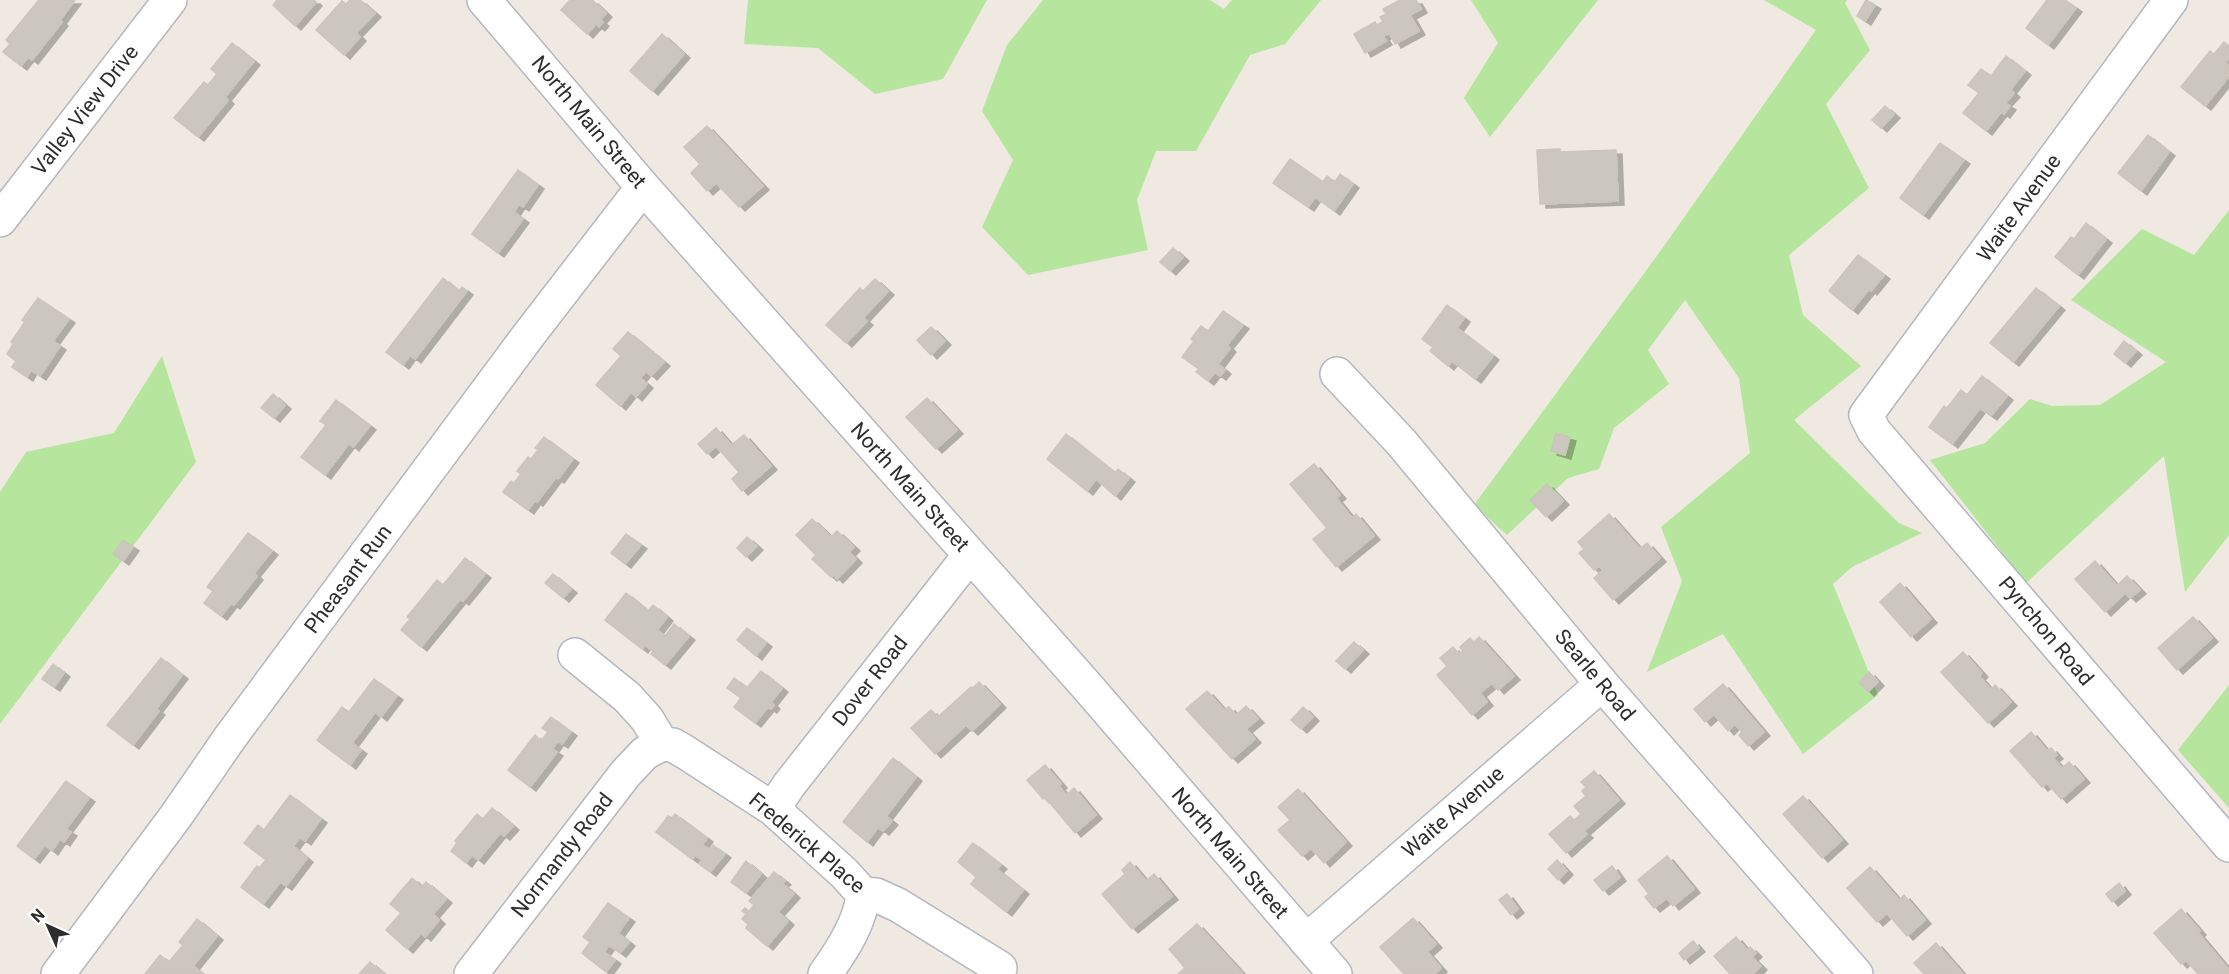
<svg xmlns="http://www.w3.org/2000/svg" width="2229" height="974" viewBox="0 0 2229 974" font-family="Roboto,sans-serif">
<defs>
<filter id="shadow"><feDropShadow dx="6" dy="4" stdDeviation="0" flood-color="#0004"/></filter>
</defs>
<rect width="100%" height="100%" fill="#efe9e1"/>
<!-- green -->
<path fill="#b6e59e" d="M 748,0 L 987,0 L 943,79 L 875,94 L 818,48 L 744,44 Z
M 1043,0 L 1210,0 L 1224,9 L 1232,0 L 1321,0 L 1285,44 L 1250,55 L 1196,151 L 1156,151 L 1137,200 L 1148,250 L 1028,275 L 982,227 L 1013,160 L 982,111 L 1007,45 Z
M 1471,0 L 1598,0 L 1490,137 L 1464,98 L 1498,43 Z
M 1764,0 L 1847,0 L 1845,3 L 1870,50 L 1826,104 L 1869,188 L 1789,255 L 1803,315 L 1861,366 L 1794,420 L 1899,523 L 1922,533 L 1852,567 L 1833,584 L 1878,695 L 1803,754 L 1723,634 L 1647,672 L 1682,581 L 1661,527 L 1750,453 L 1739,378 L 1685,300 L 1648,350 L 1669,384 L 1614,428 L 1599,469 L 1568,478 L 1507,535 L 1474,505 L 1659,253 L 1816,30 Z
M 2229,210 L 2229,535 L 2185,592 L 2164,456 L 2026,583 L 1930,460 L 1985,443 L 2030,399 L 2052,406 L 2100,405 L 2166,362 L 2071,300 L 2142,229 L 2194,255 Z
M 162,356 L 196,462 L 0,724 L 0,492 L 26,452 L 114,433 Z
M 2229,685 L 2229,808 L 2178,750 Z"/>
<!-- building -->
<path fill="#cbc7bf" stroke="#cbc5ba" stroke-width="1.5" filter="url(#shadow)" d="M 39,0 L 75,0 L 60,20 L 62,22 L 32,60 L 28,57 L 21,66 L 3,52 L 10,44 L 6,40 Z
M 277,0 L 314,0 L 316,2 L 295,26 L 273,5 Z
M 350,0 L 360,0 L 375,13 L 356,33 L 360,37 L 344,55 L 316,30 L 342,1 L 346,4 Z
M 570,0 L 592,0 L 606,13 L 600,20 L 603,22 L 599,27 L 596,24 L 587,34 L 561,10 Z
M 1400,0 L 1416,0 L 1421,9 L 1410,15 L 1419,31 L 1395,44 L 1389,33 L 1383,36 L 1386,41 L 1365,53 L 1354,34 L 1375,22 L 1377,25 L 1383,21 L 1380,17 L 1386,14 L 1383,9 Z
M 1866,0 L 1875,5 L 1865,21 L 1857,16 Z
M 2047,0 L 2065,0 L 2076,8 L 2048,45 L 2026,28 Z
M 662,34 L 684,54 L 652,91 L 630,71 Z
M 2224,42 L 2229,46 L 2229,58 L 2225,63 L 2229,66 L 2229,76 L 2205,106 L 2181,87 L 2210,51 L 2214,54 Z
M 232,43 L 254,61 L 225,97 L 228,100 L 198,137 L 174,118 L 204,82 L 208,85 L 217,74 L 211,69 Z
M 2006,56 L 2025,71 L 2010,90 L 2014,93 L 2005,103 L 2010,106 L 2004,114 L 2001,112 L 1986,131 L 1963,113 L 1979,93 L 1968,85 L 1981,69 L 1991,76 Z
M 1885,106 L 1894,114 L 1881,128 L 1872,120 Z
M 707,126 L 763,186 L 739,207 L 716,183 L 707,191 L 691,173 L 700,164 L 684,147 Z
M 2148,135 L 2169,152 L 2141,191 L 2118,173 Z
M 1940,143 L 1964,160 L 1923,215 L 1900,198 Z
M 1560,149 L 1560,152 L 1616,150 L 1618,201 L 1540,204 L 1537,150 Z
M 1290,159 L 1323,182 L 1327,176 L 1335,182 L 1340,174 L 1353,184 L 1334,211 L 1315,197 L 1308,207 L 1273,183 Z
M 518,170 L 538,185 L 523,207 L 519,204 L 514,212 L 523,219 L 498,253 L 472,234 Z
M 2086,223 L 2106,239 L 2078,275 L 2055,257 L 2071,237 L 2074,239 Z
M 1173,248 L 1183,257 L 1170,271 L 1160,262 Z
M 1858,255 L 1884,275 L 1871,291 L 1869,289 L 1852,310 L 1829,291 Z
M 443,278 L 459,291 L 462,287 L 467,291 L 415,359 L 410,355 L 403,365 L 386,352 Z
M 875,279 L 888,291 L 863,318 L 867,321 L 846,343 L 826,325 L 860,288 L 863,291 Z
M 2036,288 L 2059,306 L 2013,362 L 1990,343 Z
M 38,298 L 69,319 L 53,341 L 60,346 L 40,376 L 31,370 L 27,377 L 12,367 L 16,361 L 7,354 L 13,344 L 11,342 L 25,322 L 22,320 Z
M 1447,305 L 1464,318 L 1457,328 L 1493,356 L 1475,379 L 1452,361 L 1448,366 L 1430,351 L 1433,347 L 1422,339 Z
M 1223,311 L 1243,325 L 1227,345 L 1230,348 L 1218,364 L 1225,370 L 1220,376 L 1215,372 L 1208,381 L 1196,372 L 1199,369 L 1182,357 L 1194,341 L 1191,339 L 1201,326 L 1208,331 Z
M 931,327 L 945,341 L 931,355 L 917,340 Z
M 628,332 L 664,362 L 651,376 L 646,371 L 640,378 L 647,384 L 636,397 L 631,392 L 620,406 L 596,385 L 621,356 L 613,349 Z
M 2124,341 L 2136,351 L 2125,363 L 2114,354 Z
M 1982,376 L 2007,396 L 1991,416 L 1980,408 L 1952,444 L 1929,427 L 1944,406 L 1947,408 L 1961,390 L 1967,395 Z
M 273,394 L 285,405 L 274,418 L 261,408 Z
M 927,398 L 957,430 L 936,449 L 906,417 Z
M 336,400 L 370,426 L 353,447 L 349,443 L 325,475 L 301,457 L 326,425 L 320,421 Z
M 716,428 L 731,445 L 744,435 L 771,466 L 742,491 L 732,479 L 739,472 L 716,446 L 707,454 L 698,444 Z
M 1556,433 L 1570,437 L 1565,455 L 1551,451 Z
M 1066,434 L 1115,473 L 1118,469 L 1129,478 L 1115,496 L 1096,479 L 1087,491 L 1047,459 Z
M 544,437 L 573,459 L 558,479 L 556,477 L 537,502 L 535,500 L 528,510 L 503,492 L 511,481 L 514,483 L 521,474 L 517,471 L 528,457 L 531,459 L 538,450 L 535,448 Z
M 1314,464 L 1340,495 L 1336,498 L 1352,518 L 1356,514 L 1374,536 L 1336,567 L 1313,539 L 1327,528 L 1290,484 Z
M 1547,484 L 1563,501 L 1546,517 L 1530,500 Z
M 1609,514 L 1640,549 L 1647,543 L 1660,558 L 1613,600 L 1594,578 L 1603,570 L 1599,566 L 1594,570 L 1579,553 L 1584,549 L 1578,542 Z
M 812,519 L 831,537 L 837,531 L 854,547 L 849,552 L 856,559 L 837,579 L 833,575 L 831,577 L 812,559 L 816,555 L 796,535 Z
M 248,533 L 272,551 L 254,573 L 257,576 L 234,605 L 231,603 L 221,616 L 204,603 L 213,591 L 207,587 Z
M 626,534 L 641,545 L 625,564 L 611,553 Z
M 747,537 L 757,546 L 746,557 L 737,548 Z
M 123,540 L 133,547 L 123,561 L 113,554 Z
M 465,558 L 485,574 L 463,601 L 460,599 L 421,647 L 401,630 L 410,619 L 407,617 L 437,580 L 443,585 Z
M 2095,561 L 2117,586 L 2127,576 L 2140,590 L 2130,598 L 2125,593 L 2105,612 L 2075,579 Z
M 553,574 L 571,589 L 563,598 L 545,583 Z
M 1900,583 L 1931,619 L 1911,637 L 1880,602 Z
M 626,593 L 648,611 L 653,605 L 667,617 L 657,630 L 665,636 L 674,624 L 689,636 L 665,665 L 651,654 L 653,651 L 645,645 L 642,649 L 605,620 Z
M 2193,617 L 2212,638 L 2177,670 L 2158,648 Z
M 747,628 L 766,643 L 756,656 L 737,640 Z
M 1479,637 L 1514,676 L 1498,690 L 1492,683 L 1480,693 L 1487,702 L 1472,715 L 1437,675 L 1447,666 L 1440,658 L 1453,647 L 1459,654 L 1463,651 L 1460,647 L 1470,638 L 1474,642 Z
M 1354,642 L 1363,650 L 1345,669 L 1336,661 Z
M 1963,652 L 1982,673 L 1979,676 L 1991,690 L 1995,685 L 2011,702 L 1988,723 L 1941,672 Z
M 161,658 L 182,675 L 156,709 L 159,711 L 133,745 L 107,725 Z
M 53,664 L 64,673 L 54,687 L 42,679 Z
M 761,671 L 782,688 L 771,702 L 774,705 L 771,709 L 768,707 L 755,723 L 734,707 L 741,698 L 727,688 L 734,678 L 747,688 Z
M 1869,672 L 1878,682 L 1868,692 L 1859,682 Z
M 374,679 L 397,696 L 381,717 L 375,712 L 352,743 L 361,750 L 350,765 L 317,740 L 342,707 L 349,712 Z
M 979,682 L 1000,704 L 972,731 L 966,725 L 935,754 L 911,728 L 931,710 L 938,717 L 971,687 L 973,688 Z
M 1723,684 L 1764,732 L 1748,746 L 1739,735 L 1742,732 L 1735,724 L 1728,731 L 1714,714 L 1705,722 L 1694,709 Z
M 1207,691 L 1224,710 L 1229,707 L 1236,715 L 1246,706 L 1258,719 L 1246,729 L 1255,739 L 1232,759 L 1186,709 Z
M 1303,707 L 1313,717 L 1301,729 L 1291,720 Z
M 551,717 L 571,732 L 562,744 L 558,741 L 552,749 L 557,752 L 530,787 L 508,770 L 535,735 L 541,741 L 548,732 L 542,728 Z
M 2031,732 L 2047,751 L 2051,748 L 2057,755 L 2053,758 L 2062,768 L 2069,762 L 2084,779 L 2061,799 L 2047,783 L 2042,787 L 2010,751 Z
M 893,758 L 916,777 L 886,816 L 892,821 L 883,831 L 878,827 L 867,842 L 843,822 Z
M 1045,765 L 1061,784 L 1059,786 L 1066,795 L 1074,788 L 1096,815 L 1075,833 L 1045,797 L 1043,799 L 1027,780 Z
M 1594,771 L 1619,800 L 1584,831 L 1587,834 L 1566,853 L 1549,834 L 1570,816 L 1574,820 L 1581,814 L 1574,806 L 1586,796 L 1582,791 L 1586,787 L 1581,782 Z
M 66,781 L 89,798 L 66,829 L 71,832 L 64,842 L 60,839 L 52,851 L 45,845 L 34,859 L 17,846 Z
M 1298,789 L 1346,842 L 1324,863 L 1311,848 L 1302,856 L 1278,830 L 1290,820 L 1278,807 Z
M 290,795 L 321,819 L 305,841 L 300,837 L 293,846 L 307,858 L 286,886 L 280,882 L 263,904 L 241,887 L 257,866 L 259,868 L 266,860 L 244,843 L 258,825 L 264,830 Z
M 1803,796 L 1842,840 L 1822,858 L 1783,814 Z
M 492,808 L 513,826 L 504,836 L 500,833 L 478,860 L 472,855 L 466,863 L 451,851 L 457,843 L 455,841 L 477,814 L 483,819 Z
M 675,814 L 707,838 L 702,845 L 710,850 L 713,845 L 725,854 L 710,872 L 699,864 L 703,860 L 695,855 L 692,859 L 656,832 L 668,816 L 672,818 Z
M 973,843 L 1001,865 L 997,869 L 1023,890 L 1006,912 L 971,884 L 976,877 L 958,862 Z
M 1667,856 L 1694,889 L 1673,906 L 1667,898 L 1654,908 L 1645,897 L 1649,894 L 1638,880 Z
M 1557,860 L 1567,871 L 1558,880 L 1548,869 Z
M 746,861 L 761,874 L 746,893 L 731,882 Z
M 1130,862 L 1146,881 L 1154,874 L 1172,896 L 1132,929 L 1102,894 L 1125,874 L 1122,870 Z
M 1612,866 L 1620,877 L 1603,891 L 1594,880 Z
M 1870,867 L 1899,900 L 1904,895 L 1925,920 L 1907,936 L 1887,913 L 1877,922 L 1847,888 Z
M 774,872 L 785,881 L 782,883 L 794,894 L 778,912 L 788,921 L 767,946 L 746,928 L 748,924 L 742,919 L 746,914 L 742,911 L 745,908 L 749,911 L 754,905 L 749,901 Z
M 412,878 L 422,887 L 426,882 L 446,899 L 433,914 L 439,920 L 425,937 L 421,933 L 407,949 L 386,930 L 401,913 L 390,904 Z
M 2119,883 L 2125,891 L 2112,902 L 2106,894 Z
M 1507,894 L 1518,909 L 1511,915 L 1499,900 Z
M 608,903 L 629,918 L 618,933 L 629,942 L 620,953 L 609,945 L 604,952 L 615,960 L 606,972 L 582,953 L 590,942 L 583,937 Z
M 2181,909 L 2200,931 L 2198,933 L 2229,970 L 2229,974 L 2198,974 L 2186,960 L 2181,964 L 2154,933 Z
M 1413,918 L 1436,944 L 1427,952 L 1441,968 L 1435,974 L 1404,974 L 1380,947 Z
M 197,919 L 217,936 L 193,966 L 203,974 L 145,974 L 160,955 L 169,962 L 183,945 L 179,942 Z
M 1197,924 L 1243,974 L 1178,974 L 1185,968 L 1169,949 Z
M 1736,937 L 1747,950 L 1750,947 L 1756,953 L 1752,957 L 1761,966 L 1753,974 L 1730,974 L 1714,956 Z
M 1693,941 L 1699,948 L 1684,960 L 1679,953 Z
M 1936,943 L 1963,974 L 1924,974 L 1914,963 Z
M 370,962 L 384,974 L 359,974 Z"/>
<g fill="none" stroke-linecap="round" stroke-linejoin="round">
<defs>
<path id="minor" d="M 484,0 L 643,187 L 1085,684 L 1335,974
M 2171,0 L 1866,415 L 1874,431 L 2229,845
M 0,220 L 170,0
M 1337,374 L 1401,442 L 1602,684 L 1856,974
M 575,655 L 627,697 L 647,719 L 662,744 L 673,745 L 685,752 L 773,809 L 844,873 L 863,894 L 876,895 L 898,905 L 1000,968
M 773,809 L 789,785 L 970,555
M 1306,941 L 1602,684
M 58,974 L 176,816 L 229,739 L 528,336 L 643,187
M 471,974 L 626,773 L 645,753 L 662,744
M 825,974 C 841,952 861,922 863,894"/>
</defs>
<!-- minor casing -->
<use href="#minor" stroke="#b4b7c1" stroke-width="36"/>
<!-- minor -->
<use href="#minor" stroke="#fff" stroke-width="33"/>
</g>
<g text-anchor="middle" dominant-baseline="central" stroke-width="4.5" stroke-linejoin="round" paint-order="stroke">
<!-- street labels -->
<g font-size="21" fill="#2e2e2e" stroke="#fff">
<text transform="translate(85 110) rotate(-52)">Valley View Drive</text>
<text transform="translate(589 122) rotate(50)">North Main Street</text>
<text transform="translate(2019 208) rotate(-54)">Waite Avenue</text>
<text transform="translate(910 487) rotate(48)">North Main Street</text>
<text transform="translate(348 579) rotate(-53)">Pheasant Run</text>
<text transform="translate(2046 631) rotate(50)">Pynchon Road</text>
<text transform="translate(1595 675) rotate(50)">Searle Road</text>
<text transform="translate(870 681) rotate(-52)">Dover Road</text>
<text transform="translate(1453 812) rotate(-41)">Waite Avenue</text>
<text transform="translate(807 843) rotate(40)">Frederick Place</text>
<text transform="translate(1230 853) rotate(49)">North Main Street</text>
<text transform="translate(562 855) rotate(-52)">Normandy Road</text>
</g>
</g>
<!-- north arrow -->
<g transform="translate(48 926) rotate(315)" stroke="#ffffff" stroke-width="4.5" paint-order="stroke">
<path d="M0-4.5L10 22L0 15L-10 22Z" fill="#2e2e2e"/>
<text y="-9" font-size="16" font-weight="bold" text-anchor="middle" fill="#2e2e2e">N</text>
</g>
</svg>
